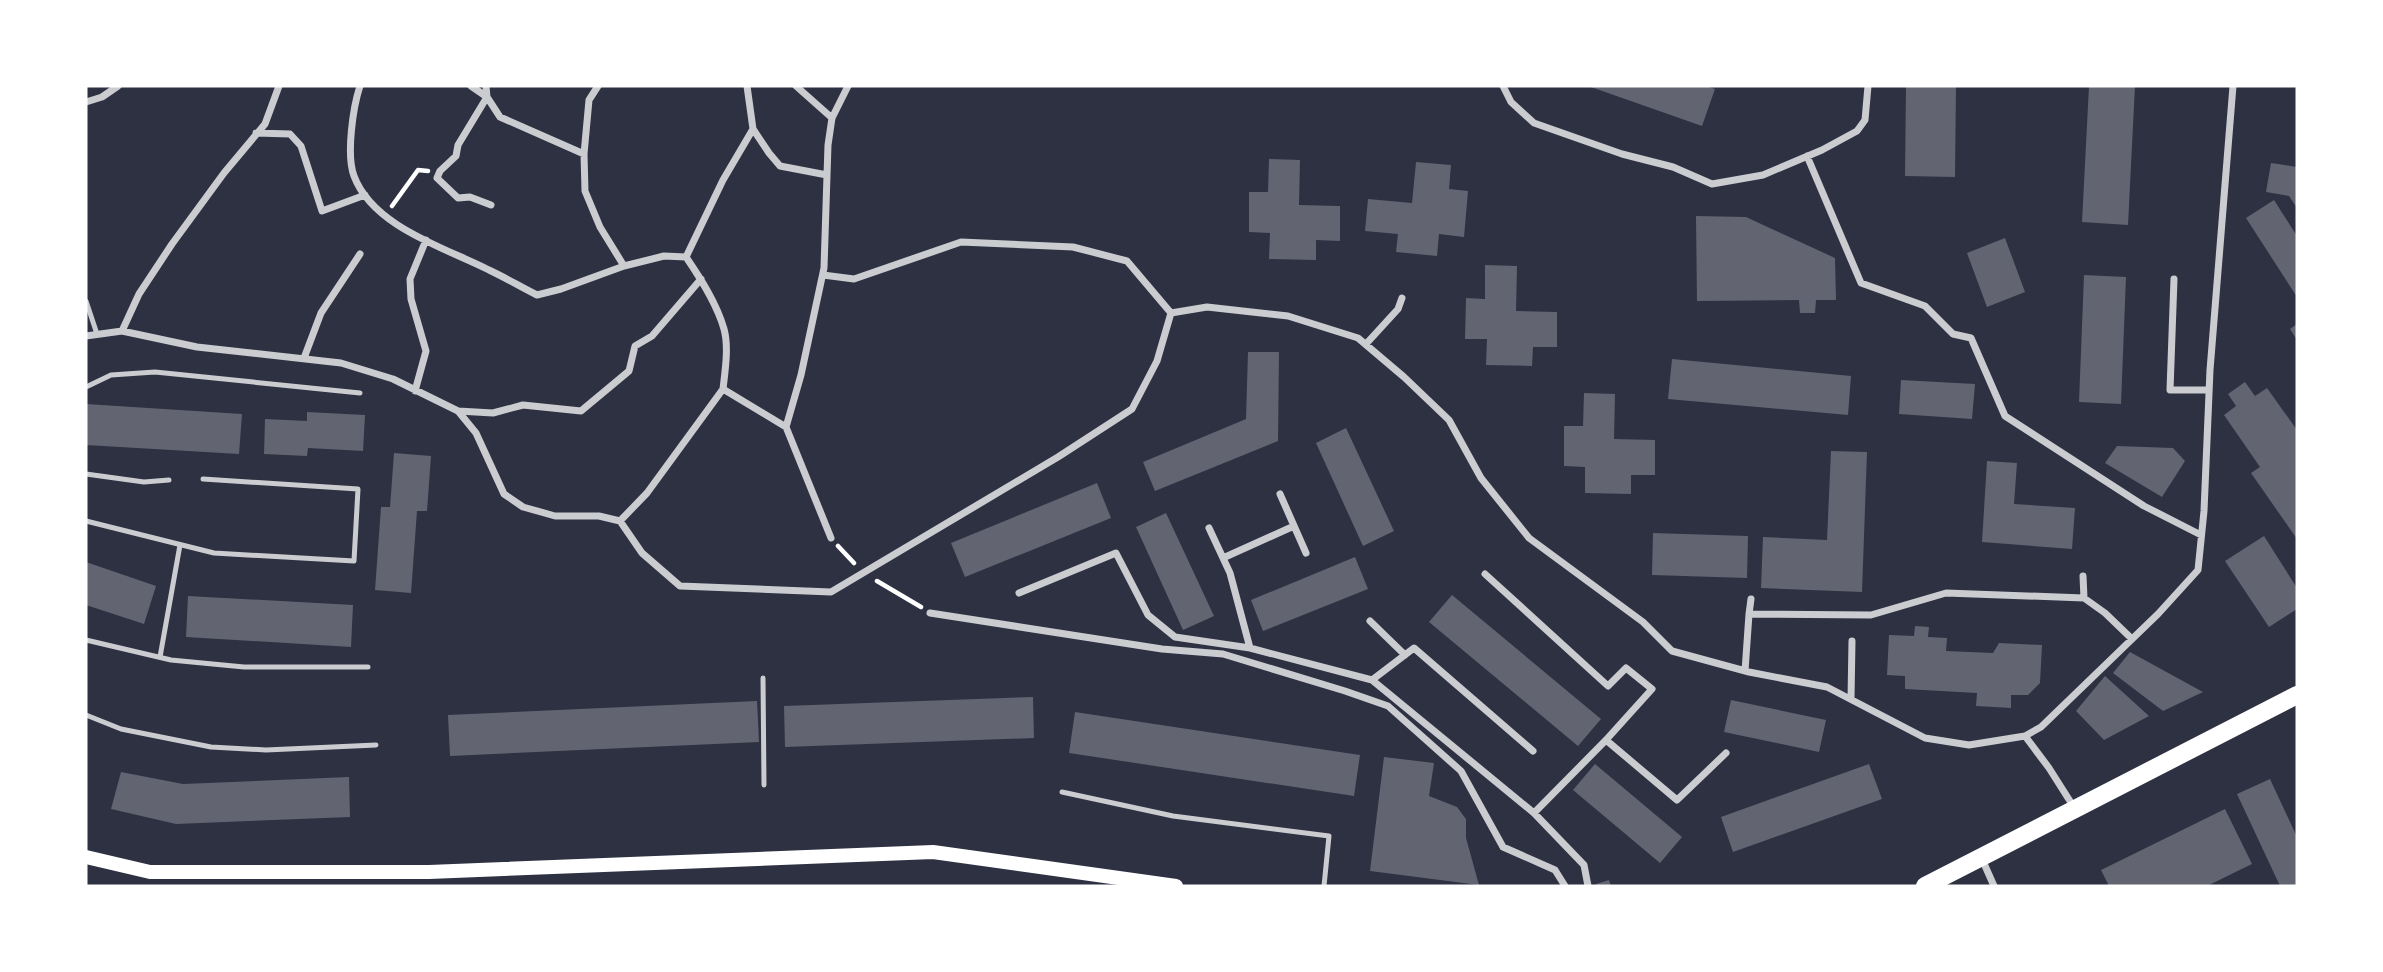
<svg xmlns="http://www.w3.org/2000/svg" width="2383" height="972" viewBox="0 0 2383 972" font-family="Inter,sans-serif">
<rect width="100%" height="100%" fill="#2d3142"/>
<!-- building -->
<path fill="#626471" d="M 1588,86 L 1706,86 L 1715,89 L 1702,126 Z
M 1906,86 L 1956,86 L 1955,177 L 1905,176 Z
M 2089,86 L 2135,86 L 2128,225 L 2082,222 Z
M 1269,159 L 1300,160 L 1299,205 L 1340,206 L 1340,241 L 1316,240 L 1316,260 L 1269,259 L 1270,233 L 1249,232 L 1249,192 L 1268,192 Z
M 1416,162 L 1451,165 L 1449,189 L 1468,191 L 1464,237 L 1439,234 L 1437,256 L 1396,252 L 1398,234 L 1365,231 L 1368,199 L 1412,203 Z
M 2271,163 L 2297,167 L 2297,208 L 2289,196 L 2266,192 Z
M 2274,200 L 2297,236 L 2297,297 L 2246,218 Z
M 1696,216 L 1746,217 L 1835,258 L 1836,300 L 1816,300 L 1815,313 L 1800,313 L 1799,300 L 1697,301 Z
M 2005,238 L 2025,292 L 1987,307 L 1967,253 Z
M 1485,265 L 1517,266 L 1516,311 L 1557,312 L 1557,347 L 1533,347 L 1532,366 L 1486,365 L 1487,339 L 1465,339 L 1466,298 L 1485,299 Z
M 2084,275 L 2126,277 L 2121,404 L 2079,402 Z
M 2297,324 L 2297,340 L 2290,329 Z
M 1248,352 L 1279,352 L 1278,441 L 1155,491 L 1143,462 L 1246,419 Z
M 1672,359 L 1851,376 L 1848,415 L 1668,399 Z
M 1901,380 L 1975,384 L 1972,419 L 1899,414 Z
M 2245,382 L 2255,396 L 2267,388 L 2297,430 L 2297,539 L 2251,473 L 2260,467 L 2224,415 L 2236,406 L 2228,394 Z
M 1584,393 L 1615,394 L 1614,439 L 1655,440 L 1655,475 L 1631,475 L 1631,494 L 1585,493 L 1585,467 L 1564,466 L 1564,426 L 1583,426 Z
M 86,404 L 242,414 L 239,454 L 86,445 Z
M 307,412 L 365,415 L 363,451 L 308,448 L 307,456 L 264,454 L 265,419 L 307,421 Z
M 1346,428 L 1394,531 L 1363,546 L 1316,443 Z
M 2117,446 L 2173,448 L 2185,461 L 2162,497 L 2105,463 Z
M 1831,451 L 1867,452 L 1862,592 L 1761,588 L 1763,537 L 1827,540 Z
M 394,453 L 431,456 L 427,511 L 417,511 L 411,593 L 375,590 L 381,507 L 390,507 Z
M 1987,461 L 2017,463 L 2014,504 L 2075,508 L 2072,549 L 1982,542 Z
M 1097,483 L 1111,518 L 965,577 L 951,543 Z
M 1166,513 L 1214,616 L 1183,630 L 1136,527 Z
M 1653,533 L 1748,536 L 1747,578 L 1652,575 Z
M 2264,536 L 2297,588 L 2297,609 L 2269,627 L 2225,561 Z
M 1355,557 L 1368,589 L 1263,631 L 1251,600 Z
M 86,562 L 156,586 L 144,624 L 86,605 Z
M 1452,595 L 1601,719 L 1578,746 L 1429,622 Z
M 188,596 L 353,605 L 351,647 L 186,637 Z
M 1915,626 L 1929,627 L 1928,637 L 1947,638 L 1946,651 L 1993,653 L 1999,643 L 2042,645 L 2040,683 L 2028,695 L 2011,695 L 2011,708 L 1976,706 L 1977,693 L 1905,689 L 1905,676 L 1887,675 L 1889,635 L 1914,636 Z
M 2130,652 L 2203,692 L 2163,711 L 2113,673 Z
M 2105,676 L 2149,716 L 2104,740 L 2076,711 Z
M 1033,697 L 1034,738 L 785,747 L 784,706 Z
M 1731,700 L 1826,720 L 1819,752 L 1724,732 Z
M 757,701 L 759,742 L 450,756 L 448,715 Z
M 1075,712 L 1360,755 L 1354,796 L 1069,753 Z
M 1384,757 L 1434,763 L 1429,796 L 1457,807 L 1466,819 L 1466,838 L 1479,885 L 1370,871 Z
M 1595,764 L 1682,837 L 1660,863 L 1573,790 Z
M 1869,764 L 1882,799 L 1733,852 L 1721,817 Z
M 121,772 L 183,784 L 349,777 L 350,817 L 176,824 L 111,809 Z
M 2270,779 L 2297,837 L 2297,886 L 2280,886 L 2237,794 Z
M 2225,809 L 2252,864 L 2207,886 L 2109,886 L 2101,870 Z
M 1609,880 L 1611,886 L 1596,886 L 1596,884 Z"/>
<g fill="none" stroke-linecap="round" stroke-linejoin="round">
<!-- path -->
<path stroke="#fff" stroke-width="4.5" d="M 392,206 L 418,170 L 428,171
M 838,546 L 854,563
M 877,581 L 921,607"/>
<!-- service -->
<path stroke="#caccd0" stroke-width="5" d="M 86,301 L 97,334
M 86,387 L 111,375 L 155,372 L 360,393
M 86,474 L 144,482 L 169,480
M 86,521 L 214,553 L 354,561 L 358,489 L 203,479
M 86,640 L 171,660 L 244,667 L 368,667
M 160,657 L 180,545
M 763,678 L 764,785
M 86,715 L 121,729 L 211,747 L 266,750 L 376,745
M 1062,792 L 1173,816 L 1329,836 L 1324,886"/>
<!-- minor -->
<path stroke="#caccd0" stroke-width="7" d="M 360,86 C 353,107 346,155 354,176 C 373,227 446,248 489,270 C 506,278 521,287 537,295 L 561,289 L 624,266
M 471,86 L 487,97 L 458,145 L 456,156 L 440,171 L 437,178 L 458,198 L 470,197 L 491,205
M 486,86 L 487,97 L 500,117 L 584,154
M 598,86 L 589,100 L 584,154 L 585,191 L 600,227 L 624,266 L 664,256 L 686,257
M 796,86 L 832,118
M 1503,86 L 1511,102 L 1534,123 L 1622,154 L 1673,167 L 1712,184 L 1763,175 L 1822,150 L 1857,131 L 1865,120 L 1868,86
M 86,102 L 102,97 L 118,86
M 753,129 L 769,153 L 780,166 L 827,175
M 256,133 L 290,134 L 301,146 L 322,211 L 365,195
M 1807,156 L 1861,283 L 1925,306 L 1953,334 L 1971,338 L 2005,416 L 2144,506 L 2201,535
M 686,257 L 723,180 L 753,129 L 747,86
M 823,275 L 854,279 L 961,242 L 1073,247 L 1127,261 L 1171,313
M 2174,279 L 2170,390 L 2209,390
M 122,331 L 139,294 L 172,244 L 224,173 L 265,124 L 279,86
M 86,336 L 122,331 L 197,347 L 341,363 L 393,379 L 458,411 L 476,433 L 504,494 L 523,507 L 555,516 L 599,516 L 620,521 L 642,553 L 680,586 L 831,592 L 1058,457 L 1132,409 L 1157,361 L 1171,313 L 1207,307 L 1288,316 L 1358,338 L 1404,377 L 1449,420 L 1481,478 L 1529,538 L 1643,622 L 1672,651 L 1749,672 L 1827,687 L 1925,738 L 1969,745 L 2025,736 L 2049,768 L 2075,809
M 1366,344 L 1398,309 L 1402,298
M 304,358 L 321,313 L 360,254
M 723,389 L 786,427
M 415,391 L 426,351 L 411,299 L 410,279 L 426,240
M 458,411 L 493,413 L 523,405 L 581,411 L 629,371 L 635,346 L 652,336 L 701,279
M 1280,494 L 1306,553
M 620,521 L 647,493 L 723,389 C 725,371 729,347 724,329 C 717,304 701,279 686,257
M 1209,528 L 1230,573 L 1250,648
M 831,538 L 786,427 L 801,375 L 824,268 L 828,145 L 832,118 L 848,86
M 1223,558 L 1294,526
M 1485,574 L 1608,686 L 1626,668 L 1652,689 L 1606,740 L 1534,813
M 2083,576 L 2084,598
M 1019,593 L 1116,553 L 1148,615 L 1175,637 L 1250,648 L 1372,680 L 1534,813 L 1584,865 L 1588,886
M 930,613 L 1162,649 L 1223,654 L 1345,691 L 1388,706 L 1461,771 L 1503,847 L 1555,870 L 1565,886
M 1749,614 L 1751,599
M 1370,621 L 1405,655
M 1745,671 L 1749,614 L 1871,615 L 1946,593 L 2084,598 L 2105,613 L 2132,639
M 1372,680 L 1414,648 L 1533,751
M 1851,699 L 1852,641
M 2025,736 L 2041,727 L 2158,614 L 2198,570 L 2204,511 L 2210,370 L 2233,86
M 1606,740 L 1677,800 L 1726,753
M 1982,859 L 1994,886"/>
<!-- secondary -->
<path stroke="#fff" stroke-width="14" d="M 86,857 L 150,872 L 429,872 L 933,852 L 1176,886"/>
<!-- primary -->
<path stroke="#fff" stroke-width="18" d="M 1925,886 L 2297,695"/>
</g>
<!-- border -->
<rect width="2383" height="972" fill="none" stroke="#ffffff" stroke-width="175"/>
</svg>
